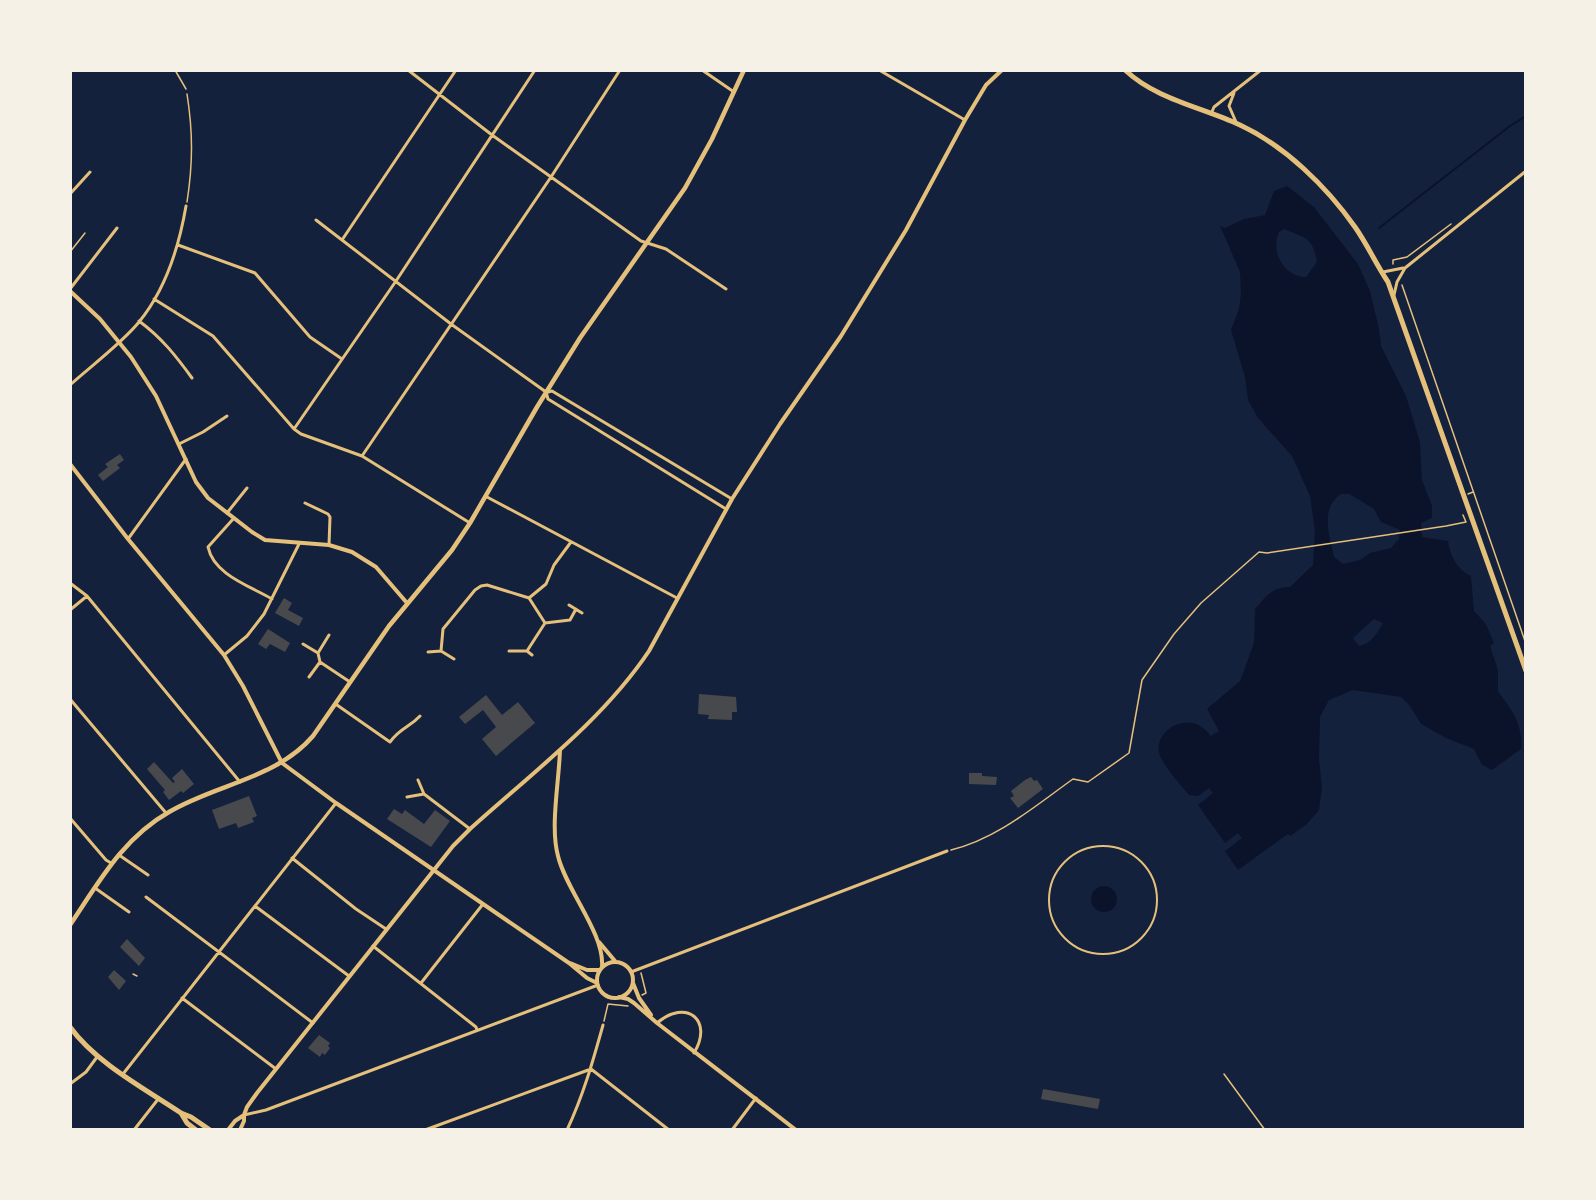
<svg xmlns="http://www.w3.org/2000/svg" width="1596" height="1200" viewBox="0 0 1596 1200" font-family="Rubik,sans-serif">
<rect width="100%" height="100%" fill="#14213d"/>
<!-- water -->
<path fill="#0b132b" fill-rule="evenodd" d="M 1287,186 L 1314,207 L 1358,264 L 1370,291 L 1379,329 L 1381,346 L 1406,396 L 1420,442 L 1422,480 L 1432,506 L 1432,518 L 1421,523 L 1422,537 L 1448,541 C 1450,555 1457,570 1471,576 L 1474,611 L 1486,624 L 1494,643 L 1490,646 L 1498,670 L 1498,692 C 1512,708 1524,728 1521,749 L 1492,770 L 1482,765 L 1474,749 L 1446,738 L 1421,724 L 1410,706 L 1401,697 L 1353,690 L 1329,700 L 1320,717 L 1319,759 L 1322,788 L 1319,810 L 1306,825 L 1290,836 L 1288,834 L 1238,870 L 1225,851 L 1242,838 L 1238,833 L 1225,843 L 1198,805 L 1213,793 L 1209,788 L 1198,796 L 1189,795 C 1181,785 1162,765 1159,753 C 1155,735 1175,720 1192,723 C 1200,724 1206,730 1211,736 L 1219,731 L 1207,709 L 1240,681 L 1254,643 L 1255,609 C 1267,596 1272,587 1290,587 L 1313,565 L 1315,531 L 1310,496 L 1292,456 L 1258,418 L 1248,400 L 1245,377 L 1231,330 L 1239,309 L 1241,293 L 1240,272 L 1220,226 L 1225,228 L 1244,219 L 1265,215 L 1274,191 ZM 1284,229 C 1306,238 1313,238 1317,262 L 1306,277 C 1284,277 1270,251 1279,232 ZM 1341,494 L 1349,494 L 1361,501 L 1374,509 L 1381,522 L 1400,530 L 1399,539 L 1391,548 L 1370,553 L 1360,560 L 1343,564 L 1334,557 C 1330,536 1319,509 1341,494 ZM 1374,619 L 1383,623 C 1377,633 1371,644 1359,646 L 1353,638 Z
M1091 899a13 13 0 1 1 26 0a13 13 0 1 1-26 0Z"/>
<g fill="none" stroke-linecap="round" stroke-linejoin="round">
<!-- stream -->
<path stroke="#0b132b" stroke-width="2" d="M 1379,228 L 1510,126 L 1526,116"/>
</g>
<!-- building -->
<path fill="#48494c" d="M 120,454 L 124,460 L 117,465 L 120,468 L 103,481 L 98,475 L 108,467 L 105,464 Z
M 284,598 L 292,603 L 288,610 L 303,618 L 299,626 L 275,613 Z
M 268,629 L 290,643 L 285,652 L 270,644 L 266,649 L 258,644 Z
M 699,694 L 736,697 L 737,712 L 732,712 L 732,720 L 708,719 L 709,715 L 698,714 Z
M 486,695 L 502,715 L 518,702 L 535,723 L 496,756 L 482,739 L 496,727 L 483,710 L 465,724 L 459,717 Z
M 154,762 L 173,783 L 175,782 L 172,778 L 182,769 L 194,784 L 183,793 L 181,791 L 169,800 L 163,792 L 165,790 L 147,769 Z
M 969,773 L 982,773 L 982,776 L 997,777 L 996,785 L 969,784 Z
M 1031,777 L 1034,781 L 1037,780 L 1043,789 L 1018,808 L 1010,798 L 1014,796 L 1011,791 L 1025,780 Z
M 249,796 L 257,816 L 252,818 L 254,822 L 238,828 L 236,823 L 219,829 L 212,810 Z
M 394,809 L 402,814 L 405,810 L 424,824 L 435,810 L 450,821 L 431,847 L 387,819 Z
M 127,939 L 145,958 L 139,966 L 120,947 Z
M 114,970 L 126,981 L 119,990 L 108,977 Z
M 319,1035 L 330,1043 L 328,1046 L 330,1048 L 325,1055 L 322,1053 L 320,1057 L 308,1048 Z
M 1043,1089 L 1100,1099 L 1098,1109 L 1041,1099 Z"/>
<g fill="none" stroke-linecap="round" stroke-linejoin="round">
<!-- path -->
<path stroke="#e5c07b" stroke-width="1.5" d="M 187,94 C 193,132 193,163 187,202
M 1393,264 L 1393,260 L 1407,257 L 1451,224
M 1402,285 L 1526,644
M 1468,494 L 1473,492
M 951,850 C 997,839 1035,806 1073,779 L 1088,782 L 1129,753 L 1142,680 L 1174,634 L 1201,603 L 1259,552 L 1267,553 L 1446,526 L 1466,522 L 1463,515
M 641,973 L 646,993 L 642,995
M 133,974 L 137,976
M 604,1021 L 608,1004 L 628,1006
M 1224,1074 L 1265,1130
M 365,1130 L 368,1129"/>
<!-- service -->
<path stroke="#e5c07b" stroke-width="1.5" d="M 175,70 L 186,89
M 70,252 L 85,233"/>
<!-- pedestrian -->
<path stroke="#e5c07b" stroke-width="2" d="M1049 900a54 54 0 1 1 108 0a54 54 0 1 1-108 0Z"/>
<!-- minor -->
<path stroke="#e5c07b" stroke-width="3" d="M 408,70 L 492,135 L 641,241 L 666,249 L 726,289
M 702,70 L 734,92
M 879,70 L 965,120
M 1234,93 L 1229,106 L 1236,122
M 1211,114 L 1214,107 L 1261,70
M 70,194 L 90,172
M 316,220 L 451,324 L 546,392 L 548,399 L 726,509
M 342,240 L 456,70
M 178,245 L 255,273 L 310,337 L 342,359
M 1383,272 L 1403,268
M 70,289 L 117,228
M 1394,295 L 1397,282 L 1405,268 L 1526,171
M 154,299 L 213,336 L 294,429 L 301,434 L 362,456 L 470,523
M 139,321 C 162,338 176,356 192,378
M 70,385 C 91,366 122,343 139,322 C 166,289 179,247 186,206
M 548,392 L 552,391 L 732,499
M 294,429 L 396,281 L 535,70
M 179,444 L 203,432 L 227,416
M 362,456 L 551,177 L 620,70
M 487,497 L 677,598
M 305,503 L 328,514 L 330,517 L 329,545
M 227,513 L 247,488
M 234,518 L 208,547 C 214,575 250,586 272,599
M 128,539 L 186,459
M 70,583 L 87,596 L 240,782
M 569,605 L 582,613
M 70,610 L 87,596
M 545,623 L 570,620 L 576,609
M 303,644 L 318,653 L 320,662 L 350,682
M 441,651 L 443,629 L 475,590 L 481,586 L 487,585 L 529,598 L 546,584 L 554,565 L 571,542
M 509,651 L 527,651 L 545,623 L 529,598
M 527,651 L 532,655
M 428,652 L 441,651 L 454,659
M 318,653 L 329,635
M 224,655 L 247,636 L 264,614 L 299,544
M 309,677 L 320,662
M 70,699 L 166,813
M 337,705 L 390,742 C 401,727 409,728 420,716
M 418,780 L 424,794 L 470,829
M 407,797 L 424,794
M 70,818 L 106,860 L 111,863
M 119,855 L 148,875
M 292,858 L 356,909 L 386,929
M 95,888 L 129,912
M 146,897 L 313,1023
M 255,906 L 349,976
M 373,946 L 476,1027 L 477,1030
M 631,972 L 947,851
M 421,983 L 483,904
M 182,998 L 276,1069
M 657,1023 C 686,998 714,1020 694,1053
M 591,1069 L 669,1130
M 123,1074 L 336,803
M 70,1084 L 86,1072 L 97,1057
M 244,1115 L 266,1110 L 598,985
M 134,1130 L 159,1098
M 425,1130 L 591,1069
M 567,1130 C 583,1096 593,1061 603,1025
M 732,1130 L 756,1098"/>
<!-- tertiary -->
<path stroke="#e5c07b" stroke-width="4" d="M 70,291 L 100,319 L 131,357 L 156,396 L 196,482 L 208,498 L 252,532 L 265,540 L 329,545 L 352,552 L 376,567 L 407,603
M 70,464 L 128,539 L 224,655 L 243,686 L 282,763 L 336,803 L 569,963 L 587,978 L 597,983
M 560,750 C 559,782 550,827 558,856 C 566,890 605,934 602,967
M 599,942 L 615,961
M597 980a18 18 0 1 1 36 0a18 18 0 1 1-36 0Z
M 570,963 L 587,970 L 599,970
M 633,983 L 639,998 L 651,1015
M 619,997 L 628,999 L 634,1003 L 657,1023 L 796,1130
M 228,1130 L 235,1121 L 244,1115 L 247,1107 L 257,1093 L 453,846 L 470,829 C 532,773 602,721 649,651 L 732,499 L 780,424 L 841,336 L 906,230 L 965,120 L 986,85 L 1002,70
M 240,1130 L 244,1121 L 244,1115"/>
<!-- secondary -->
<path stroke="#e5c07b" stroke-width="4.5" d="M 70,925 C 99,882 123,838 169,812 C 216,784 276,779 313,736 L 389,626 L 452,550 L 470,523 L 537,407 L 580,338 L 685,188 L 712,139 L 744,70"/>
<!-- primary -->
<path stroke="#e5c07b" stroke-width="5" d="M 1125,70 C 1157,100 1202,107 1240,125 C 1285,146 1326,186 1355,227 C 1367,244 1376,264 1388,282 L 1526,671
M 70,1027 C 96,1063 145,1089 181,1113 L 191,1117 L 210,1130
M 181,1113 L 187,1123 L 196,1130"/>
</g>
<!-- border -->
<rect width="1596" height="1200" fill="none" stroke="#f6f1e7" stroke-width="144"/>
</svg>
